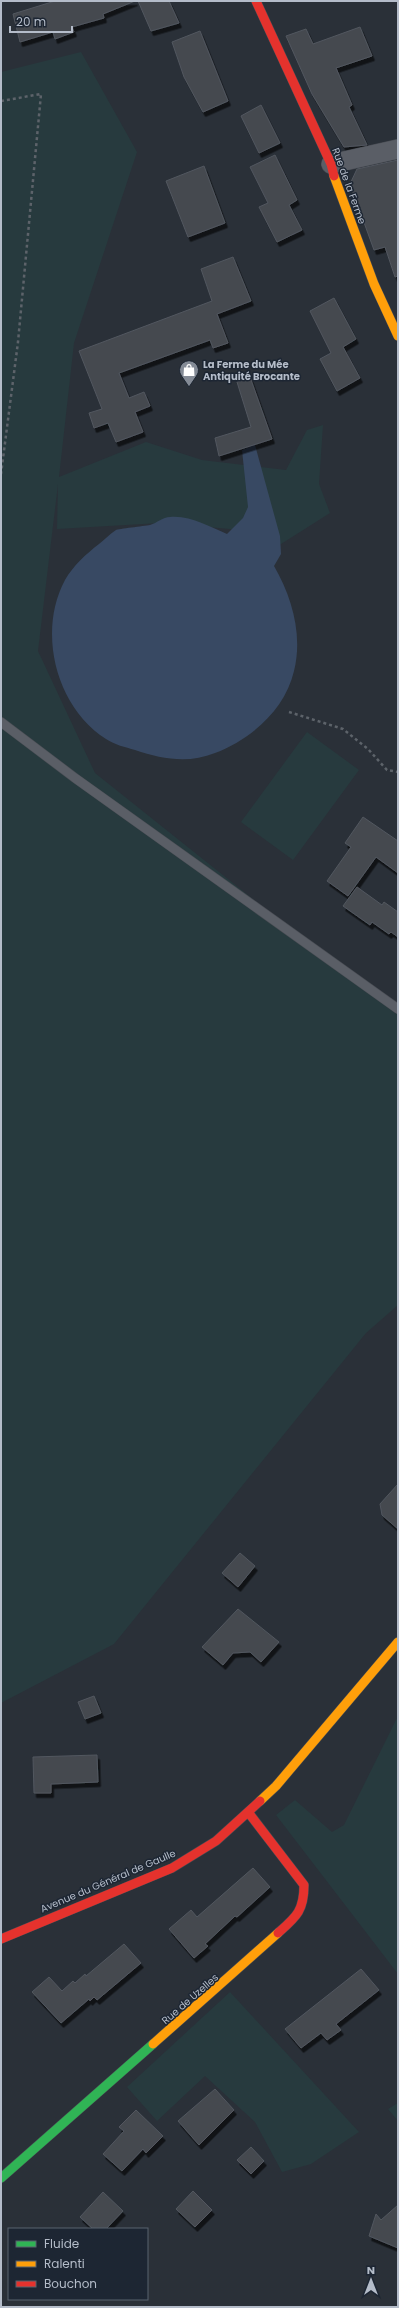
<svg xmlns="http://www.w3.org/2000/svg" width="399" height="2308" viewBox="0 0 399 2308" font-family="Poppins,sans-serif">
<defs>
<filter id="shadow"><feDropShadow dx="2.5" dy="4.5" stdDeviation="0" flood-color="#0009"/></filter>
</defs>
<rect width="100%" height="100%" fill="#2a3038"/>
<!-- green -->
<path fill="#273a3e" d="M 81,52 L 137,152 L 74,343 L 59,477 L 146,442 L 202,460 L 286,470 L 307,430 L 323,425 L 319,484 L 330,513 L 281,544 L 230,529 L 160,523 L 57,529 L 58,484 L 38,651 L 95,773 L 398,1015 L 398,1305 L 366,1333 L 114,1644 L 1,1703 L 1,72 Z
M 307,732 L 359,770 L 293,860 L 241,822 Z
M 398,1716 L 398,1974 L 276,1815 L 295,1800 L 332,1832 L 344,1825 Z
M 230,1992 L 359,2132 L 311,2164 L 282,2172 L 255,2122 L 205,2076 L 157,2121 L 127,2087 Z
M 398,2103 L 398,2121 L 388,2109 Z"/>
<!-- water -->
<path fill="#384963" d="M 255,445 L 280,536 L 281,554 L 274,566 C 292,597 303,635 294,671 C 285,710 251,739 215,753 C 188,764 162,759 135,750 C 125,747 115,745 106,739 C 56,707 37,632 65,580 C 73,566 86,554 99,544 C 104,540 110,534 116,530 C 118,529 144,526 150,525 C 157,523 163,517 170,517 C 190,515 210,527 227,534 L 243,518 L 248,507 L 242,450 Z"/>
<!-- building -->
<path fill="#444950" stroke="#52575f" filter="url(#shadow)" d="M 55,1 L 135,1 L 103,14 L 104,18 L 72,27 L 74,32 L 55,39 L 53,32 L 20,42 L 13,14 Z
M 138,1 L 169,1 L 179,23 L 151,31 Z
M 360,27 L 372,56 L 336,68 L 352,105 L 349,107 L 367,145 L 344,147 L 312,94 L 286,36 L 306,29 L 313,44 Z
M 200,31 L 228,101 L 203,112 L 184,77 L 172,42 Z
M 261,105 L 280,143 L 259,153 L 241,116 Z
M 275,155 L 297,200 L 289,205 L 302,230 L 277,242 L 259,207 L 268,203 L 250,167 Z
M 398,160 L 398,276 L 395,277 L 385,247 L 374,250 L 350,184 L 357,169 Z
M 204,166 L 225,223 L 188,237 L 166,181 Z
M 233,257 L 251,301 L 217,314 L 228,343 L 213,348 L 210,340 L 119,373 L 129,398 L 144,392 L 150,406 L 135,412 L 143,432 L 116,442 L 108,423 L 94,428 L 89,413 L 102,409 L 79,351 L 212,301 L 201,269 Z
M 334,298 L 356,339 L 343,347 L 360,378 L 337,391 L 320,359 L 331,353 L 310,311 Z
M 250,377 L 272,439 L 219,456 L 215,438 L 251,427 L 237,382 Z
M 363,817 L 398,841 L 398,873 L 376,857 L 348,896 L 327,881 L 351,847 L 345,843 Z
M 357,887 L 382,905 L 384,902 L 398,912 L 398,937 L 391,932 L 389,934 L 372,922 L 370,925 L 343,906 Z
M 398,1484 L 398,1529 L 382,1515 L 380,1504 Z
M 240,1553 L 255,1566 L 238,1587 L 222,1573 Z
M 238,1609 L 279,1642 L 261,1662 L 250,1652 L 233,1653 L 223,1665 L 202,1647 Z
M 94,1696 L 101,1713 L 85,1719 L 78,1702 Z
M 97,1755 L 98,1782 L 51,1784 L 51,1793 L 34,1793 L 33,1757 Z
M 253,1868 L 270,1887 L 237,1917 L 235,1916 L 205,1944 L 208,1946 L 194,1958 L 169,1929 L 191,1910 L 197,1917 Z
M 124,1944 L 141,1963 L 97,2000 L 94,1997 L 90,2001 L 89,1999 L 61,2023 L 32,1992 L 49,1977 L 62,1991 L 73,1981 L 75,1983 L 85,1974 L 86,1976 Z
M 361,1969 L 379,1990 L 336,2024 L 341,2030 L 327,2040 L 321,2033 L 301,2048 L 285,2029 Z
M 215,2089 L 234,2110 L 199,2145 L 178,2121 Z
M 136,2110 L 163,2136 L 146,2153 L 143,2149 L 122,2171 L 103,2154 L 124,2131 L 119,2127 Z
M 251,2147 L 264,2161 L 251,2174 L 237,2160 Z
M 193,2191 L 212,2210 L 195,2227 L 176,2209 Z
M 103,2192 L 123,2211 L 106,2229 L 93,2229 L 80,2217 Z
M 398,2205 L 398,2248 L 369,2236 L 376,2214 L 381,2220 Z"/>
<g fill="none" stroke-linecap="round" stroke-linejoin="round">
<defs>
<path id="lane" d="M 1,722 L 75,778 L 398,1009"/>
<path id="street" d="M 331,164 L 398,149"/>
<path id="fast" d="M 1,2178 L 153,2044"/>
<path id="slow" d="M 334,176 L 374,284 L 398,336
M 260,1801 L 276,1786 L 398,1642
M 153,2044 L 278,1933"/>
<path id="jam" d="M 256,1 L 331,164 L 334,176
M 248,1812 L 304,1885 C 304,1911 296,1917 278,1933
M 1,1939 L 172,1868 L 216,1841 L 260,1801"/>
</defs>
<!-- lane casing -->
<use href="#lane" stroke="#484c53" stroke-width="10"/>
<!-- street casing -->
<use href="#street" stroke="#484c53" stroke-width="20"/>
<!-- fast casing -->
<use href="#fast" stroke="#484c53" stroke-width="10"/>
<!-- slow casing -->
<use href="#slow" stroke="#484c53" stroke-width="10"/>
<!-- jam casing -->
<use href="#jam" stroke="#484c53" stroke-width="10"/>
<!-- path -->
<path stroke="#5d636a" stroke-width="2.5" stroke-dasharray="3 3" stroke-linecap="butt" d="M 1,101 L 41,94 L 18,342 L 1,474
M 289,712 L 343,729 L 368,749 L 387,770 L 398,772"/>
<!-- lane -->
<use href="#lane" stroke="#5a5e66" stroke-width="9"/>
<!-- street -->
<use href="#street" stroke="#5a5e66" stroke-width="19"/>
<!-- fast -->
<use href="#fast" stroke="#30b455" stroke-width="9"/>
<!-- slow -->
<use href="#slow" stroke="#ff9f0a" stroke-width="9"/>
<!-- jam -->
<use href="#jam" stroke="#e5322d" stroke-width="9"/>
</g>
<!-- icons -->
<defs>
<symbol id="shop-pin" viewBox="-11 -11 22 30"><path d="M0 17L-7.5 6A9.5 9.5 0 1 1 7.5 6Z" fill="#848b96" stroke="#1d2633"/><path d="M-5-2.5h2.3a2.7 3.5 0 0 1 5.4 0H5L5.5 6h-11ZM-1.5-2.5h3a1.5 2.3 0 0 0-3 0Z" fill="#fff"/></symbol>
</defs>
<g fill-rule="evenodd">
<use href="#shop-pin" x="178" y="359" width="22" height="30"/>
</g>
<g text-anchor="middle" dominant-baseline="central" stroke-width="3" stroke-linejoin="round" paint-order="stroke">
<!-- street labels -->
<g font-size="10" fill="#b4bcc9" stroke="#1d2633">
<text transform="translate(349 186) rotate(70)">Rue de la Ferme</text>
<text transform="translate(108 1881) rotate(-23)">Avenue du Général de Gaulle</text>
<text transform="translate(190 1999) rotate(-41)">Rue de Uzelles</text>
</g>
<!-- poi labels -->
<g font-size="10" font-weight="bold" fill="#b4bcc9" stroke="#1d2633" text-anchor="start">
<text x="203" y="364">La Ferme du Mée<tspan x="203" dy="12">Antiquité Brocante</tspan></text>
</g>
</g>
<!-- border -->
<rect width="399" height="2308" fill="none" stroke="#b4bcc9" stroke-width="4"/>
<!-- legend -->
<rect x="8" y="2228" width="140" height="72" fill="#1d2633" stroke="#59626f"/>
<rect x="16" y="2241" width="20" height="6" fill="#30b455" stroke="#59626f"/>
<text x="44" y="2248" font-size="12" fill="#b4bcc9">Fluide</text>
<rect x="16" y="2261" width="20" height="6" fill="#ff9f0a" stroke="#59626f"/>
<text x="44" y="2268" font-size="12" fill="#b4bcc9">Ralenti</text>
<rect x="16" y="2281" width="20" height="6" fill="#e5322d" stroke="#59626f"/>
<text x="44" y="2288" font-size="12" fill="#b4bcc9">Bouchon</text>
<!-- north arrow -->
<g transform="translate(371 2280)" stroke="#1d2633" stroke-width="3" paint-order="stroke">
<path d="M0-3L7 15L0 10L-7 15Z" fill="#b4bcc9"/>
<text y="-6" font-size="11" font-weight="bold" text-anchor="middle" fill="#b4bcc9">N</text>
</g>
<!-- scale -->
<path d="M10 26v6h62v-6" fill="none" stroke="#b4bcc9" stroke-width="2"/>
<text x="16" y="26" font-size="12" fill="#b4bcc9" stroke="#1d2633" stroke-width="3" paint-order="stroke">20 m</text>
</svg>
